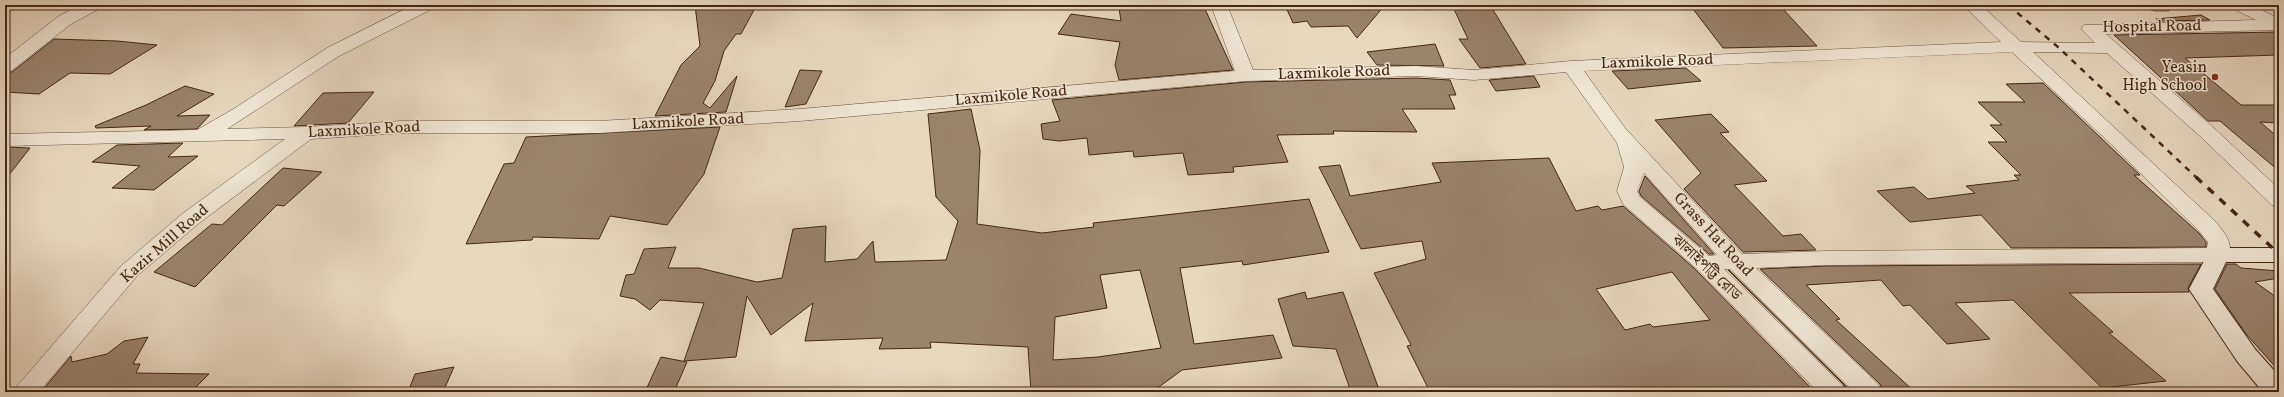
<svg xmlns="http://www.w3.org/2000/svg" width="2284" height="397" viewBox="0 0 2284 397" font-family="Vollkorn,'Noto Serif Bengali',serif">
<rect width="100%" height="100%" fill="#e7d9c0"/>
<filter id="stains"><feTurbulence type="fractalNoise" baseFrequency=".005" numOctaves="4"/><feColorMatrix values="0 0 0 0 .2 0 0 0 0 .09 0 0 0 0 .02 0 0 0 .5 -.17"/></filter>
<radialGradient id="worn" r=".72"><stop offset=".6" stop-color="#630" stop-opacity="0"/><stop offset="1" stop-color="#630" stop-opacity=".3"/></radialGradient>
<!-- water -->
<path fill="#b09c86" stroke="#856d58" d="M 2132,5 L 2175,5 L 2169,11 L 2155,11 Z"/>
<!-- building -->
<path fill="#99846d" stroke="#442714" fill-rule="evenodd" d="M 695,5 L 731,5 L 732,8 L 754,10 L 741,34 L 736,34 L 724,51 L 715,81 L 703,103 L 710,108 L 737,76 L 726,112 L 655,116 L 681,65 L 700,46 Z
M 1156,5 L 1199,5 L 1199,10 L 1205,9 L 1233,70 L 1119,80 L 1115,65 L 1120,42 L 1058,34 L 1071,14 L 1121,21 L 1119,8 L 1156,7 Z
M 1285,5 L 1385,5 L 1357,38 L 1348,26 L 1311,27 L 1307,21 L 1293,23 Z
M 1452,5 L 1490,5 L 1526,64 L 1480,68 L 1459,39 L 1468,39 Z
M 1782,8 L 1817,46 L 1723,48 L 1693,9 Z
M 2201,15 L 2210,20 L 2160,21 L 2156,19 Z
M 2279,32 L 2279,55 L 2185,58 L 2241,105 L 2279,105 L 2279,123 L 2260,122 L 2279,138 L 2279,171 L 2220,121 L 2208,121 L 2114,35 Z
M 54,39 L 117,41 L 157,45 L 110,74 L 70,73 L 39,94 L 5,92 L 5,73 L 12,72 Z
M 1435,44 L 1444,66 L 1377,65 L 1367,52 Z
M 1686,68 L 1701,81 L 1628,89 L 1612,71 Z
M 800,70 L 822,71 L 806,104 L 785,107 Z
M 1534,76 L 1540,87 L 1496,91 L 1489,80 Z
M 1416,78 L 1450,80 L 1456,95 L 1449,95 L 1455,109 L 1402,109 L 1417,132 L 1333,131 L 1334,134 L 1277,135 L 1288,162 L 1233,167 L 1234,172 L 1188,175 L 1183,153 L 1134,157 L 1133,151 L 1089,155 L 1087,138 L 1059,141 L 1043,139 L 1041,124 L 1060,121 L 1052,100 L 1246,82 Z
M 2043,83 L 2140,175 L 2134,175 L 2199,233 L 2206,242 L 2206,247 L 2011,248 L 1981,215 L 1910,222 L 1877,191 L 1914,187 L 1928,199 L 1975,193 L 1966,186 L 2019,180 L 2014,175 L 2021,175 L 1988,142 L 2007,142 L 1990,125 L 2002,125 L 1978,102 L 2025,102 L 2006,84 Z
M 185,86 L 214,94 L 177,116 L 210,115 L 197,129 L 144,130 L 151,126 L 96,128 L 95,126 L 146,105 Z
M 374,92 L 348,123 L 294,126 L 323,93 Z
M 971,109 L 980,150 L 977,224 L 1042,233 L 1094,227 L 1093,223 L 1309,199 L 1329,252 L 1243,265 L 1242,261 L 1180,268 L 1194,344 L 1273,335 L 1282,358 L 1182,370 L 1152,392 L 1031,392 L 1028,347 L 930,342 L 931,348 L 879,349 L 883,338 L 805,341 L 813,303 L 771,335 L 747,296 L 736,357 L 684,361 L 704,303 L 660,300 L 650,310 L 635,299 L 620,296 L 626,275 L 634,274 L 644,249 L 676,247 L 668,268 L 699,268 L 757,282 L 782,278 L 793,229 L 826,226 L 825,262 L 857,259 L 873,241 L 875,262 L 946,260 L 958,221 L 936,197 L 928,114 ZM 1140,270 L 1161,348 L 1098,357 L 1053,360 L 1055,317 L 1107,308 L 1100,275 Z
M 1711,114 L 1729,132 L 1720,133 L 1767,181 L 1734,185 L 1783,236 L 1801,234 L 1816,250 L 1743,252 L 1684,189 L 1701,173 L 1655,120 Z
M 720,127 L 704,174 L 667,225 L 610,216 L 599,239 L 533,237 L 532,240 L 466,244 L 504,164 L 514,163 L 526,137 Z
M 183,143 L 168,157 L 198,156 L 154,190 L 112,188 L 140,166 L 92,162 L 117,145 Z
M 5,147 L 30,148 L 5,180 Z
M 1549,158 L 1576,211 L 1598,206 L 1602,210 L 1623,206 L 1695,269 L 1815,392 L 1430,392 L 1407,346 L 1411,345 L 1374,273 L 1426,259 L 1422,241 L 1361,249 L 1319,167 L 1340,165 L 1350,196 L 1441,182 L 1432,163 ZM 1672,272 L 1710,320 L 1653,327 L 1650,324 L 1625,330 L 1596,289 Z
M 283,168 L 322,172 L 284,206 L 277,205 L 195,287 L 154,272 L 212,224 L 222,225 Z
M 1645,176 L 1714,254 L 1709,254 L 1641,196 L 1639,191 Z
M 2201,264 L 2188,288 L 2189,292 L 2069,293 L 2113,332 L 2109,333 L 2166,381 L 2102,388 L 2013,300 L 1955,303 L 1990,339 L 1947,344 L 1910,305 L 1903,306 L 1881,280 L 1806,285 L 1840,319 L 1836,320 L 1915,392 L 1884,392 L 1880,384 L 1760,269 L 1827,266 Z
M 2227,264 L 2236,264 L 2241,268 L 2279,271 L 2279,278 L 2255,282 L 2279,299 L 2279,371 L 2246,334 L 2215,289 Z
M 1728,270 L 1729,270 L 1850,390 L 1847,391 L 1843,384 Z
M 1305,292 L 1307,299 L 1343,292 L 1380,392 L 1351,392 L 1336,349 L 1293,346 L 1278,299 Z
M 148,337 L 133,364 L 140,364 L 136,373 L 209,374 L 191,392 L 41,392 L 71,356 L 72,362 L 107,354 L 124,341 Z
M 661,357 L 687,362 L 674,392 L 645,392 Z
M 454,367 L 443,392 L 408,392 L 415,374 Z"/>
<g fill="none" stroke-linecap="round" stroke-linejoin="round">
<defs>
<path id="street" d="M 80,5 L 101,5 L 99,9 L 71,24 L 11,71 L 5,72 L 5,58 L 59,16 Z
M 413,5 L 434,5 L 432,9 L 339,56 L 227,129 L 306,127 L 401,121 L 599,121 L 800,109 L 1235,71 L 1211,5 L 1227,5 L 1253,70 L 1416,66 L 1474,70 L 1571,61 L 2001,42 L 1963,5 L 1981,5 L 2021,42 L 2095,43 L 2081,29 L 2084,25 L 2256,20 L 2234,9 L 2232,5 L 2252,5 L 2279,19 L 2279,30 L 2106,34 L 2215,129 L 2279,189 L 2279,207 L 2272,205 L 2201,137 L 2107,53 L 2033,52 L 2216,222 C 2225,234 2236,245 2226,260 L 2218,262 L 1827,265 L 1756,268 L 1879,385 L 1883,392 L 1854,392 L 1730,269 L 1724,269 L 1842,385 L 1846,392 L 1818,392 L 1696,268 L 1623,204 L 1617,191 L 1624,167 L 1617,143 L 1566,72 L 1474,80 L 1416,76 L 1246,81 L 800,121 L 599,133 L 401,133 L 311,139 L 198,224 L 137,276 L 39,392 L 12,392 L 121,266 L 182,214 L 285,139 L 5,146 L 5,134 L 197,130 L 235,108 L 327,48 ZM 2012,52 L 2113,146 L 2200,232 L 2208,242 L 2207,248 L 1827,251 L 1742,254 L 1625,128 L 1584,71 ZM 1644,173 L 1717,255 L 1709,256 L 1640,197 L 1637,191 Z"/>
<path id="secondary" d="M 2218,248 L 2279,248 L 2279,262 L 2226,262 L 2213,289 L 2255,349 L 2279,376 L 2279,392 L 2263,392 L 2237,361 L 2189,289 L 2210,250 Z"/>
</defs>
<!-- street casing -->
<use href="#street" stroke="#6d543f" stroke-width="1"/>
<!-- secondary casing -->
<use href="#secondary" stroke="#442714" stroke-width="2"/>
<!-- street -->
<use href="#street" fill="#efe6d6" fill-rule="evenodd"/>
<!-- secondary -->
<use href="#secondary" fill="#efe6d6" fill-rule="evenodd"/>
<!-- rail-far1 -->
<path stroke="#442714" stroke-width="2.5" stroke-dasharray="6 6" stroke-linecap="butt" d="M 2008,5 L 2058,47 L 2197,178"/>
<!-- rail -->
<path stroke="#442714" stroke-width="3.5" stroke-dasharray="8 8" stroke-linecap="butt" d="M 2196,177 L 2279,254"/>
</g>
<!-- markers -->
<circle fill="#8f2418" stroke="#efe6d6" stroke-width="1.5" cx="2215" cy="77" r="4"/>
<g text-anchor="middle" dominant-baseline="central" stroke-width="3" stroke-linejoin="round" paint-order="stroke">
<!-- street labels -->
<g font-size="16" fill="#442714" stroke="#efe6d6">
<text transform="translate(2152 27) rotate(-1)">Hospital Road</text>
<text transform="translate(1657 62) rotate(-2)">Laxmikole Road</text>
<text transform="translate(1334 73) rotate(-2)">Laxmikole Road</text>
<text transform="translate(1011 96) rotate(-5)">Laxmikole Road</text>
<text transform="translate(688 122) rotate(-3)">Laxmikole Road</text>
<text transform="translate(364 130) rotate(-3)">Laxmikole Road</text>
<text transform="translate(1713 235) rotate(47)">Grass Hat Road</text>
<text transform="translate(165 244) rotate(-41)">Kazir Mill Road</text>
<text transform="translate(1706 268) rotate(43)">ঝালাইপট্টি রোড</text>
</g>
<!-- poi labels -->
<g font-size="16" fill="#442714" stroke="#efe6d6" text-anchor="end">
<text x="2207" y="68">Yeasin<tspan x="2207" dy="18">High School</tspan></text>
</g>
</g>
<!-- margin -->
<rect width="2284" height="397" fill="none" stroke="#e7d9c0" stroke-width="20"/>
<rect x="6" y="6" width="2272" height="385" fill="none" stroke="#442714" stroke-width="2"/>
<rect x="10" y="10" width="2264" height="377" fill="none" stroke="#442714"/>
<rect width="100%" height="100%" filter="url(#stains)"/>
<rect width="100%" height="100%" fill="url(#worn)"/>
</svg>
